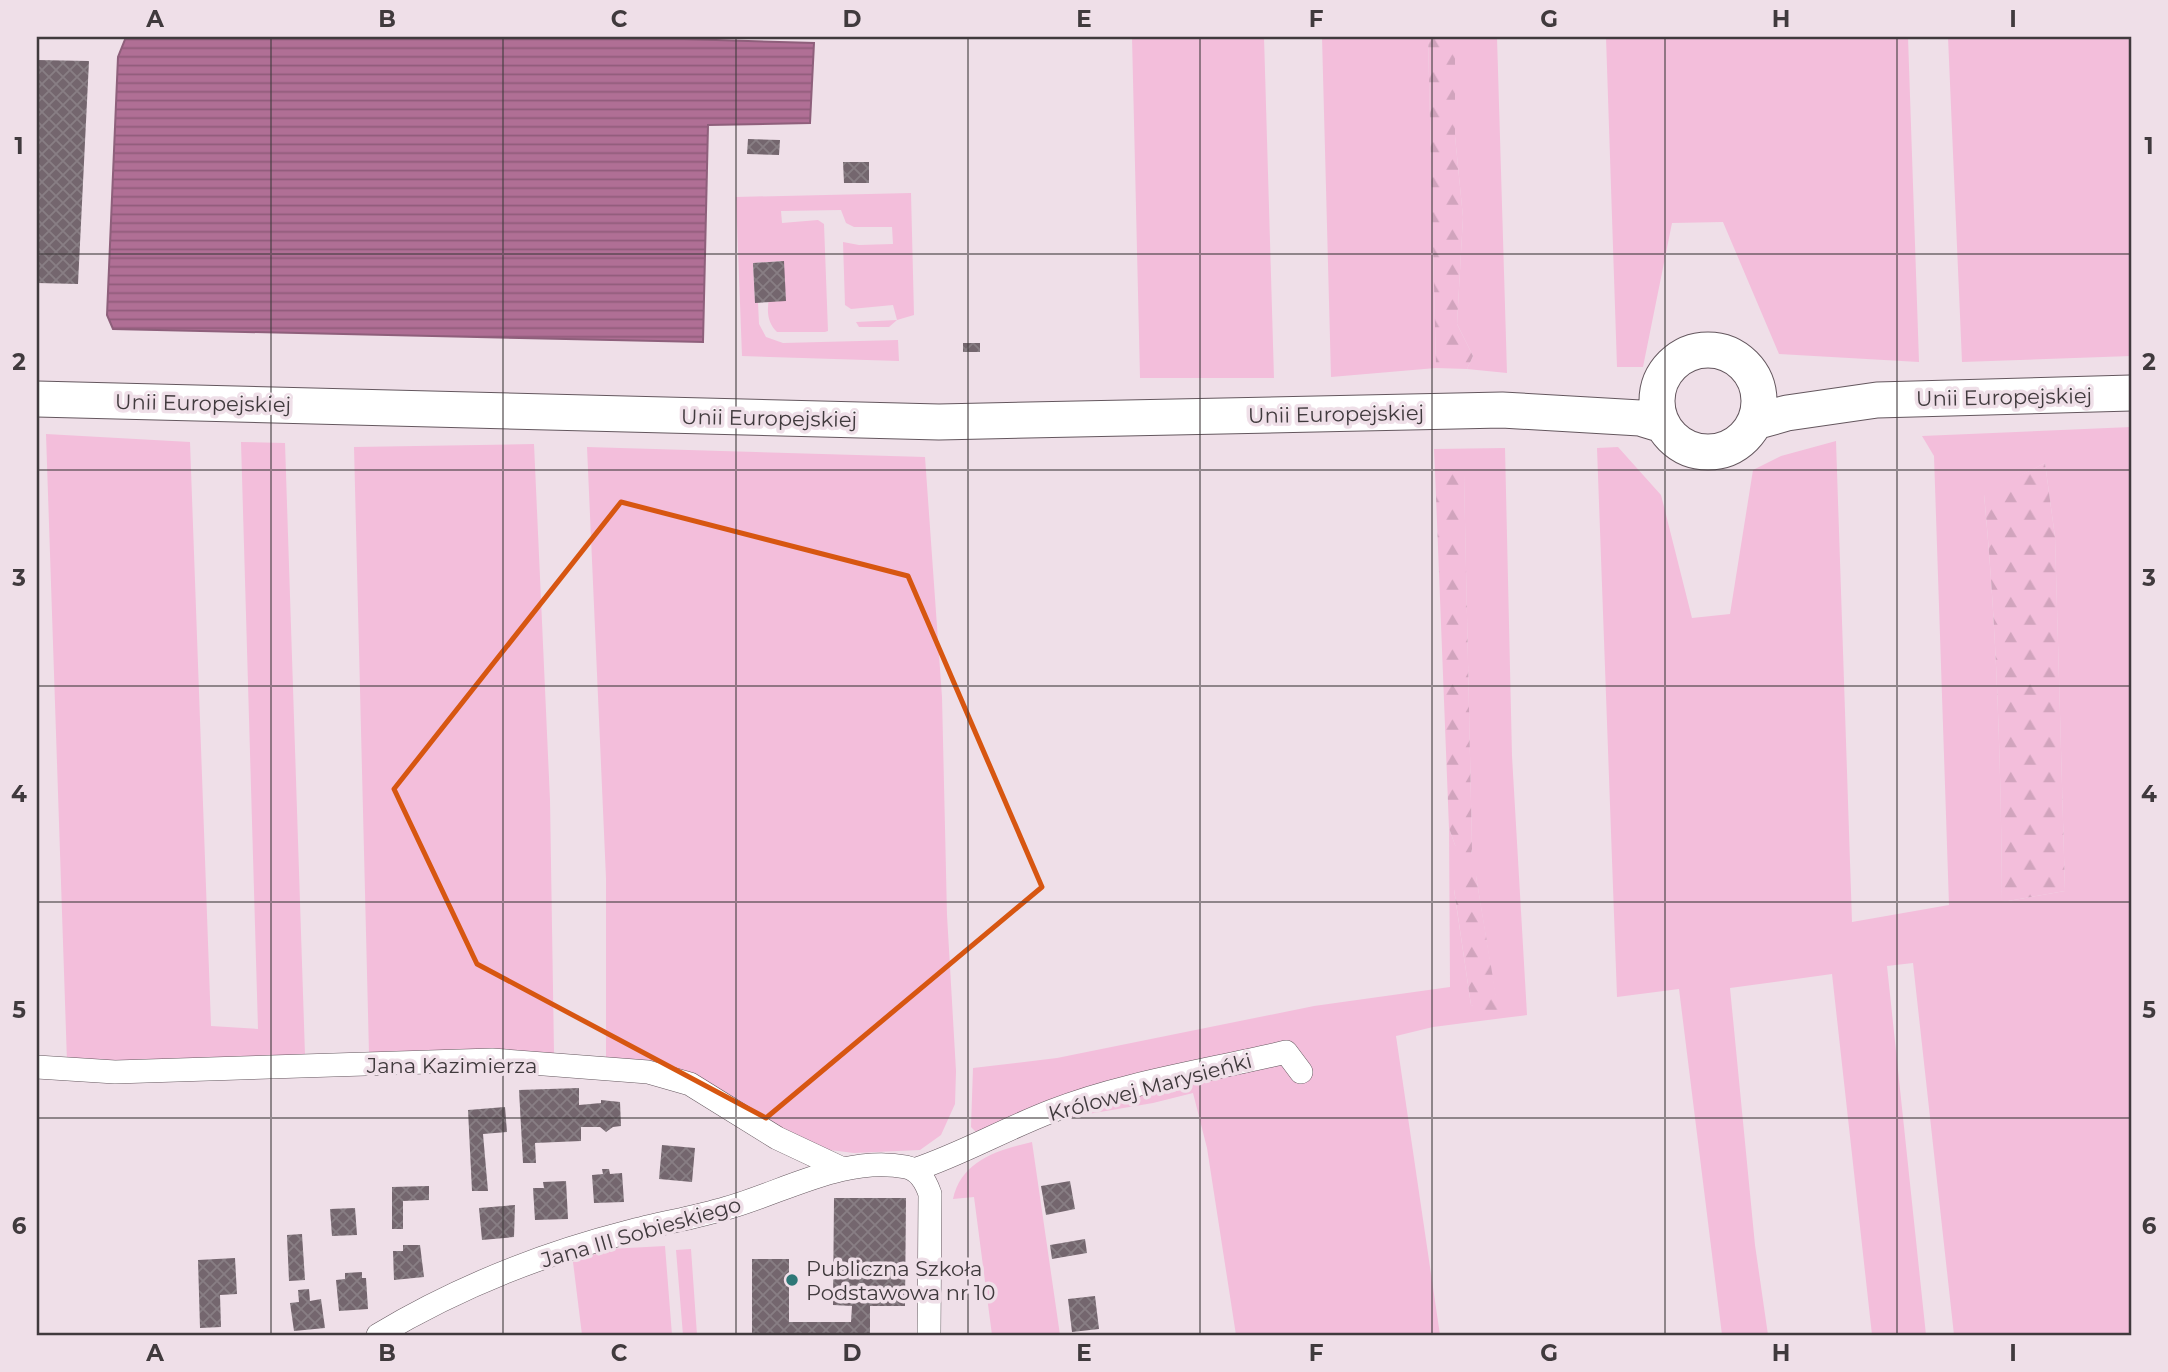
<svg xmlns="http://www.w3.org/2000/svg" width="2168" height="1372" viewBox="0 0 2168 1372" font-family="Montserrat,sans-serif">
<defs>
<pattern id="forest-firs" width="22" height="20" patternUnits="userSpaceOnUse" patternTransform="scale(1.75)"><rect width="22" height="20" fill="#f3bedb"/><path d="M5 1l3.5 6h-7zM16 11l3.5 6h-7z" fill="#d1a4bd"/></pattern>
<pattern id="water-rules" width="6" height="5" patternUnits="userSpaceOnUse" patternTransform="scale(1.75)"><rect width="6" height="5" fill="#b06f95"/><path d="M0 2.5h6" fill="none" stroke="#915c7b"/></pattern>
<pattern id="building-cross-hatch" width="8" height="8" patternUnits="userSpaceOnUse" patternTransform="scale(1.75)"><rect width="8" height="8" fill="#74666e"/><path d="M0 0l8 8M0 8l8-8" fill="none" stroke="#887e84"/></pattern>
</defs>
<rect width="100%" height="100%" fill="#efdfe8"/>
<!-- green -->
<path fill="#f3bedb" fill-rule="evenodd" d="M 1132,37 L 1264,37 L 1274,378 L 1140,378 Z
M 1322,37 L 1428,37 L 1436,368 L 1331,377 Z
M 1455,37 L 1497,37 L 1507,373 L 1467,369 L 1473,356 L 1457,324 L 1463,217 L 1455,136 Z
M 1606,37 L 1908,37 L 1919,362 L 1779,354 L 1723,222 L 1672,223 L 1643,367 L 1617,367 Z
M 1948,37 L 2131,37 L 2131,356 L 1962,362 Z
M 911,193 L 914,315 L 897,320 L 889,327 L 859,327 L 856,322 L 897,320 L 893,305 L 851,309 L 845,305 L 843,242 L 859,245 L 893,244 L 892,227 L 854,227 L 846,223 L 841,210 L 781,211 L 782,223 L 818,220 L 824,224 L 828,331 L 825,332 L 777,332 C 757,313 775,282 783,261 L 753,263 L 755,302 L 758,302 L 759,324 L 766,337 L 783,343 L 898,340 L 899,361 L 742,356 L 736,197 Z
M 2131,427 L 2131,1335 L 1954,1335 L 1913,963 L 1887,966 L 1926,1335 L 1872,1335 L 1832,974 L 1730,988 L 1755,1245 L 1768,1335 L 1722,1335 L 1679,989 L 1617,997 L 1597,448 L 1618,447 L 1661,495 L 1692,618 L 1730,614 L 1753,470 L 1781,456 L 1836,441 L 1852,922 L 1949,905 L 1934,456 L 1922,436 ZM 2045,463 L 2055,537 L 2065,891 L 2002,902 C 2001,766 1997,630 1984,495 Z
M 46,434 L 190,442 L 211,1026 L 258,1029 L 241,442 L 285,443 L 305,1055 L 67,1062 Z
M 534,444 L 550,800 L 554,1053 L 369,1054 L 354,447 Z
M 587,447 L 925,457 L 942,697 L 947,915 L 956,1071 L 955,1104 L 941,1135 L 920,1150 L 854,1153 L 814,1148 L 606,1059 L 606,878 Z
M 1505,448 L 1512,756 L 1527,1015 L 1433,1027 L 1396,1036 L 1440,1335 L 1236,1335 L 1207,1148 L 1193,1093 L 1153,1103 L 977,1133 L 971,1127 L 973,1068 L 1057,1058 L 1314,1006 L 1450,987 L 1449,828 L 1455,845 L 1471,854 L 1472,849 L 1464,475 L 1446,469 L 1435,471 L 1434,449 ZM 1476,876 L 1498,1012 L 1471,1005 L 1454,890 Z
M 1032,1142 L 1060,1335 L 992,1335 L 974,1197 L 953,1199 C 961,1161 997,1150 1032,1142 Z
M 665,1246 L 672,1335 L 582,1335 L 573,1262 L 609,1249 Z
M 691,1249 L 697,1335 L 683,1335 L 676,1250 Z"/>
<!-- forest -->
<path fill="url(#forest-firs)" d="M 1428,37 L 1455,37 L 1455,136 L 1463,217 L 1457,324 L 1473,356 L 1467,369 L 1436,368 Z
M 2045,463 L 2055,537 L 2065,891 L 2002,902 C 2001,766 1997,630 1984,494 Z
M 1446,469 L 1464,474 L 1472,849 L 1471,854 L 1465,854 L 1455,845 L 1449,828 L 1435,471 Z
M 1470,872 L 1476,876 L 1498,1008 L 1498,1012 L 1490,1014 L 1471,1005 L 1454,889 Z"/>
<!-- water -->
<path fill="url(#water-rules)" stroke="#8e5f7b" stroke-width="2" d="M 126,37 L 621,37 L 814,43 L 810,123 L 708,125 L 703,342 L 113,329 L 107,315 L 118,57 Z"/>
<!-- building -->
<path fill="url(#building-cross-hatch)" d="M 37,60 L 89,61 L 78,284 L 37,283 Z
M 748,139 L 780,140 L 779,155 L 747,154 Z
M 843,162 L 869,162 L 869,183 L 844,183 Z
M 784,261 L 786,301 L 755,303 L 753,263 Z
M 963,343 L 980,343 L 980,352 L 963,352 Z
M 579,1088 L 579,1105 L 601,1103 L 601,1100 L 620,1102 L 621,1126 L 613,1127 L 606,1132 L 600,1127 L 581,1127 L 581,1141 L 535,1143 L 536,1163 L 523,1163 L 519,1090 Z
M 505,1107 L 507,1132 L 483,1134 L 488,1191 L 472,1191 L 468,1110 Z
M 662,1145 L 695,1148 L 692,1182 L 659,1179 Z
M 602,1169 L 609,1169 L 610,1174 L 622,1173 L 624,1202 L 594,1203 L 592,1175 L 603,1174 Z
M 566,1181 L 568,1219 L 535,1220 L 533,1188 L 544,1188 L 543,1182 Z
M 1070,1181 L 1075,1209 L 1046,1215 L 1041,1186 Z
M 429,1186 L 429,1200 L 403,1201 L 403,1229 L 392,1229 L 392,1187 Z
M 834,1198 L 906,1198 L 905,1306 L 870,1306 L 870,1335 L 752,1335 L 752,1259 L 789,1259 L 789,1322 L 851,1322 L 852,1306 L 833,1305 Z
M 515,1205 L 514,1237 L 482,1240 L 479,1208 Z
M 355,1208 L 357,1235 L 332,1236 L 330,1209 Z
M 302,1234 L 305,1280 L 289,1281 L 287,1235 Z
M 1085,1239 L 1087,1253 L 1052,1259 L 1050,1245 Z
M 403,1245 L 420,1245 L 424,1277 L 394,1280 L 393,1251 L 403,1251 Z
M 235,1258 L 237,1294 L 220,1295 L 221,1327 L 200,1328 L 198,1260 Z
M 362,1272 L 362,1278 L 366,1278 L 368,1309 L 339,1311 L 336,1280 L 345,1279 L 345,1273 Z
M 309,1289 L 310,1301 L 321,1299 L 325,1328 L 294,1331 L 290,1303 L 299,1302 L 298,1290 Z
M 1095,1296 L 1099,1329 L 1072,1332 L 1068,1299 Z"/>
<g fill="none" stroke-linecap="round" stroke-linejoin="round">
<defs>
<path id="street" d="M 37,1067 L 115,1072 L 492,1060 L 648,1072 L 690,1084 L 777,1138 L 843,1169
M 914,1170 C 962,1154 1005,1129 1052,1111 C 1123,1083 1211,1070 1286,1052 L 1301,1072
M 378,1335 C 455,1289 542,1254 628,1232 C 661,1223 694,1218 727,1208 C 784,1192 845,1155 906,1167 C 920,1170 926,1182 930,1194 L 929,1335"/>
<path id="primary" d="M1657 401a51 51 0 1 1 102 0a51 51 0 1 1-102 0Z
M 37,399 L 939,422 L 1502,410 L 1640,418 L 1663,425
M 1755,422 L 1787,413 L 1877,400 L 2131,393"/>
</defs>
<!-- street casing -->
<use href="#street" stroke="#64575e" stroke-width="24"/>
<!-- primary casing -->
<use href="#primary" stroke="#64575e" stroke-width="37"/>
<!-- street -->
<use href="#street" stroke="#fff" stroke-width="23"/>
<!-- primary -->
<use href="#primary" stroke="#fff" stroke-width="35"/>
</g>
<!-- marked area -->
<path fill="none" stroke="#d75611" stroke-width="5" stroke-linejoin="round" d="M 621,502 L 908,576 L 1042,887 L 766,1118 L 477,964 L 394,789 Z"/>
<!-- grid -->
<path fill="none" stroke="#403a3d" stroke-width="2" stroke-opacity="0.55" d="M 271,37 L 271,1335M 503,37 L 503,1335M 736,37 L 736,1335M 968,37 L 968,1335M 1200,37 L 1200,1335M 1432,37 L 1432,1335M 1665,37 L 1665,1335M 1897,37 L 1897,1335M 37,254 L 2131,254M 37,470 L 2131,470M 37,686 L 2131,686M 37,902 L 2131,902M 37,1118 L 2131,1118"/>
<!-- markers -->
<circle fill="#2e7777" stroke="#efdfe8" stroke-width="2.5" cx="792" cy="1280" r="7"/>
<g text-anchor="middle" dominant-baseline="central" stroke-width="7" stroke-linejoin="round" paint-order="stroke">
<!-- street labels -->
<g font-size="21" fill="#403a3d" stroke="#efdfe8">
<text transform="translate(2004 397) rotate(-1)">Unii Europejskiej</text>
<text transform="translate(203 403) rotate(1)">Unii Europejskiej</text>
<text transform="translate(1336 414) rotate(-1)">Unii Europejskiej</text>
<text transform="translate(769 418) rotate(1)">Unii Europejskiej</text>
<text x="452" y="1065">Jana Kazimierza</text>
<text transform="translate(1150 1087) rotate(-15)">Królowej Marysieńki</text>
<text transform="translate(641 1232) rotate(-16)">Jana III Sobieskiego</text>
</g>
<!-- poi labels -->
<g font-size="21" fill="#403a3d" stroke="#efdfe8" text-anchor="start">
<text x="806" y="1268">Publiczna Szkoła<tspan x="806" dy="24">Podstawowa nr 10</tspan></text>
</g>
</g>
<!-- border -->
<rect width="2168" height="1372" fill="none" stroke="#efdfe8" stroke-width="77"/>
<rect x="38" y="38" width="2092" height="1296" fill="none" stroke="#403a3d" stroke-width="2.5"/>
<g font-size="23" text-anchor="middle" font-weight="bold" fill="#403a3d">
<text x="155" y="27">A</text>
<text x="387" y="27">B</text>
<text x="619" y="27">C</text>
<text x="852" y="27">D</text>
<text x="1084" y="27">E</text>
<text x="1316" y="27">F</text>
<text x="1549" y="27">G</text>
<text x="1781" y="27">H</text>
<text x="2013" y="27">I</text>
<text x="19" y="154">1</text>
<text x="2149" y="154">1</text>
<text x="19" y="370">2</text>
<text x="2149" y="370">2</text>
<text x="19" y="586">3</text>
<text x="2149" y="586">3</text>
<text x="19" y="802">4</text>
<text x="2149" y="802">4</text>
<text x="19" y="1018">5</text>
<text x="2149" y="1018">5</text>
<text x="19" y="1234">6</text>
<text x="2149" y="1234">6</text>
<text x="155" y="1361">A</text>
<text x="387" y="1361">B</text>
<text x="619" y="1361">C</text>
<text x="852" y="1361">D</text>
<text x="1084" y="1361">E</text>
<text x="1316" y="1361">F</text>
<text x="1549" y="1361">G</text>
<text x="1781" y="1361">H</text>
<text x="2013" y="1361">I</text>
</g>
</svg>
